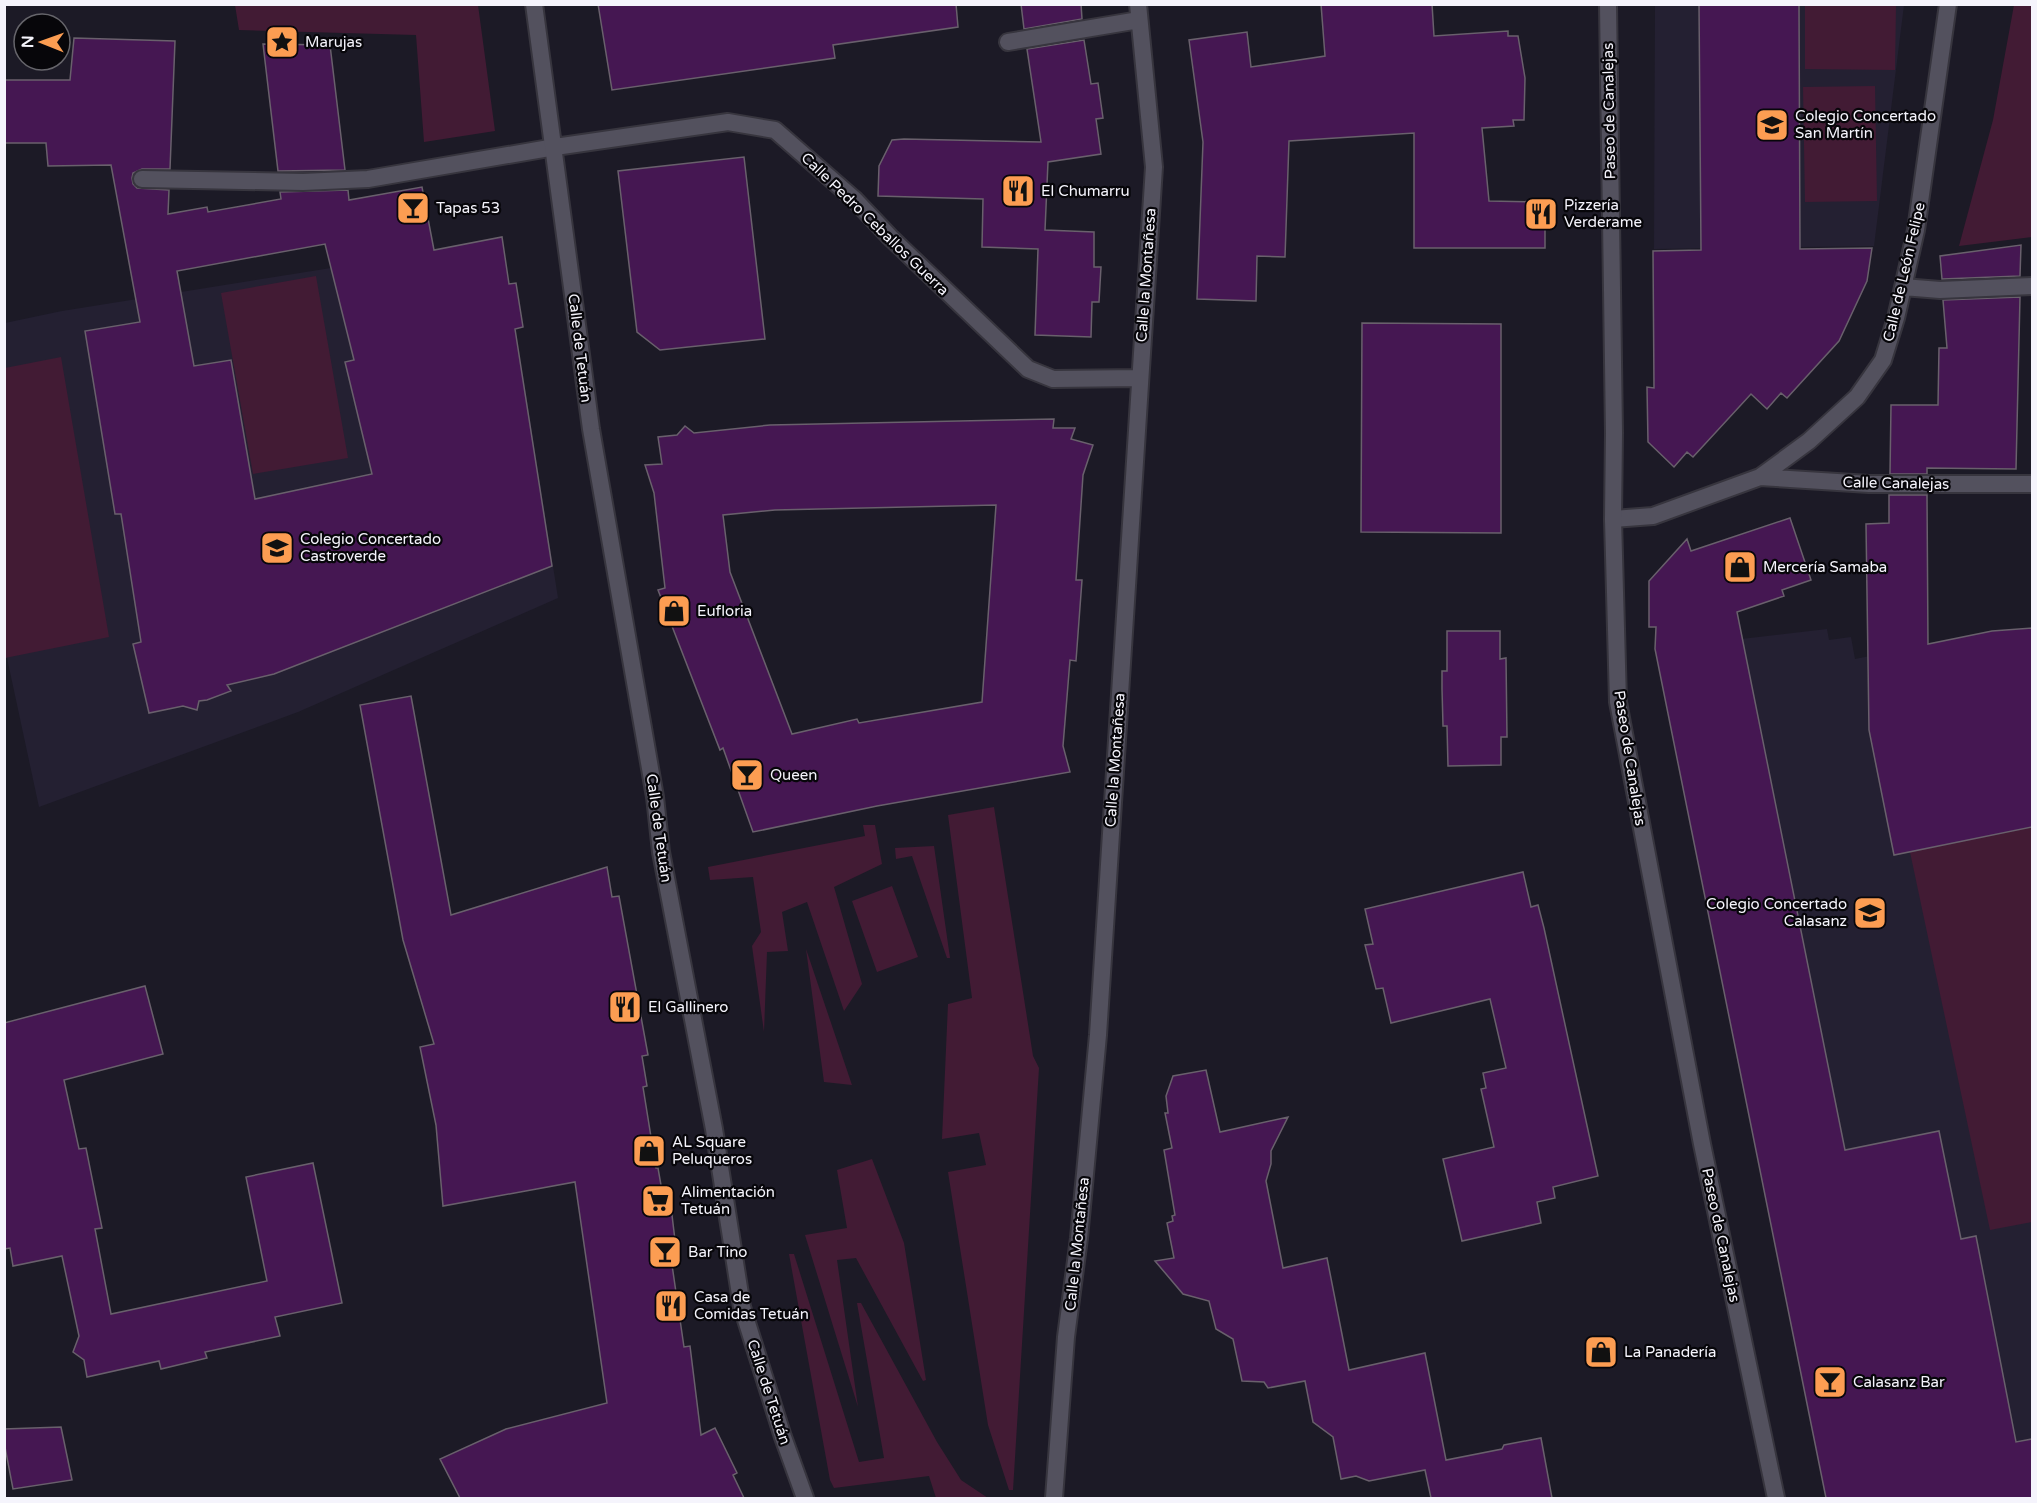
<svg xmlns="http://www.w3.org/2000/svg" width="2037" height="1503" viewBox="0 0 2037 1503" font-family="'Varela Round',sans-serif">
<rect width="100%" height="100%" fill="#1c1a26"/>
<!-- built -->
<path fill="#242032" d="M 1655,5 L 1904,5 L 1874,246 L 1654,249 Z
M 331,268 L 354,360 L 345,363 L 357,412 L 523,375 L 558,598 L 298,712 L 39,807 L 7,658 L 5,658 L 5,323 L 62,311 Z
M 2032,628 L 2032,1498 L 1826,1498 L 1655,649 L 1827,629 L 1829,640 L 1851,637 L 1855,659 L 1992,631 Z"/>
<!-- green -->
<path fill="#421b34" d="M 235,5 L 478,5 L 495,131 L 424,142 L 416,35 L 239,30 Z
M 1805,5 L 1896,5 L 1895,70 L 1805,69 Z
M 2014,5 L 2032,5 L 2032,237 L 1959,246 L 1993,120 Z
M 1875,86 L 1877,201 L 1805,202 L 1803,87 Z
M 316,276 L 348,458 L 253,474 L 221,293 Z
M 61,357 L 109,637 L 5,658 L 5,368 Z
M 994,807 L 1033,1056 L 1039,1068 L 1013,1490 L 1009,1490 L 988,1425 L 948,1172 L 986,1165 L 979,1133 L 942,1139 L 948,1004 L 972,998 L 948,815 Z
M 863,825 L 875,825 L 882,864 L 834,887 L 862,984 L 844,1011 L 807,902 L 782,912 L 788,951 L 767,952 L 764,1032 L 752,946 L 761,932 L 753,877 L 710,880 L 708,867 L 865,836 Z
M 2032,827 L 2032,1222 L 1990,1230 L 1910,852 Z
M 934,846 L 950,958 L 947,958 L 912,856 L 896,859 L 895,848 Z
M 892,886 L 918,957 L 877,972 L 852,901 Z
M 806,949 L 852,1085 L 824,1082 Z
M 872,1159 L 904,1243 L 926,1380 L 923,1381 L 856,1258 L 837,1260 L 858,1407 L 805,1235 L 847,1228 L 837,1170 Z
M 789,1254 L 794,1254 L 859,1462 L 884,1458 L 857,1303 L 861,1303 L 937,1442 L 961,1480 L 988,1498 L 936,1498 L 929,1476 L 834,1488 L 830,1480 Z"/>
<!-- building -->
<path fill="#451752" stroke="#69606c" stroke-width="1.5" fill-rule="evenodd" d="M 598,4 L 956,4 L 958,27 L 833,45 L 835,58 L 612,90 Z
M 1021,4 L 1081,4 L 1082,19 L 1024,29 Z
M 1321,4 L 1432,4 L 1434,36 L 1508,31 L 1508,36 L 1518,36 L 1525,78 L 1524,120 L 1513,120 L 1514,126 L 1482,128 L 1489,201 L 1545,202 L 1545,248 L 1414,248 L 1414,133 L 1289,141 L 1285,257 L 1257,256 L 1256,301 L 1197,299 L 1203,142 L 1189,40 L 1247,32 L 1251,67 L 1325,56 Z
M 1699,4 L 1799,4 L 1800,249 L 1872,248 L 1867,281 L 1839,341 L 1787,398 L 1781,393 L 1767,409 L 1751,394 L 1693,457 L 1687,452 L 1674,467 L 1648,442 L 1647,387 L 1654,388 L 1653,251 L 1701,250 Z
M 74,38 L 175,41 L 170,169 L 142,169 L 133,173 L 132,178 L 133,184 L 137,188 L 169,190 L 168,214 L 207,207 L 208,212 L 281,199 L 280,192 L 348,190 L 349,200 L 422,187 L 434,250 L 502,237 L 509,284 L 516,283 L 523,327 L 515,329 L 552,566 L 274,674 L 227,685 L 231,691 L 207,700 L 199,701 L 197,710 L 183,706 L 149,713 L 133,644 L 141,642 L 121,514 L 115,514 L 85,331 L 140,322 L 111,165 L 48,166 L 46,143 L 4,143 L 4,80 L 70,80 ZM 325,244 L 354,360 L 345,362 L 372,474 L 255,499 L 231,360 L 194,366 L 177,271 Z
M 1084,40 L 1091,84 L 1098,83 L 1103,118 L 1096,119 L 1101,154 L 1048,162 L 1045,230 L 1094,232 L 1094,267 L 1101,267 L 1099,302 L 1092,302 L 1091,337 L 1035,335 L 1038,249 L 982,247 L 983,199 L 878,196 L 879,166 L 892,140 L 904,139 L 1041,142 L 1027,49 Z
M 263,44 L 330,45 L 345,170 L 278,171 Z
M 744,157 L 765,339 L 660,350 L 637,332 L 618,171 Z
M 2021,245 L 2020,276 L 1942,279 L 1940,256 Z
M 2020,297 L 2016,469 L 1927,468 L 1927,474 L 1890,474 L 1891,405 L 1938,405 L 1939,348 L 1947,348 L 1943,300 Z
M 1362,323 L 1501,324 L 1501,533 L 1361,532 Z
M 1054,419 L 1053,428 L 1075,428 L 1071,439 L 1093,445 L 1083,475 L 1076,580 L 1082,580 L 1076,661 L 1070,660 L 1063,746 L 1070,772 L 877,806 L 753,832 L 723,748 L 720,750 L 658,590 L 665,588 L 654,493 L 645,465 L 662,464 L 658,437 L 677,435 L 685,426 L 694,433 L 770,425 ZM 996,505 L 982,702 L 859,723 L 857,719 L 792,734 L 730,572 L 723,515 L 775,510 Z
M 1889,495 L 1927,495 L 1928,644 L 1992,631 L 2032,628 L 2032,827 L 1894,855 L 1869,730 L 1866,524 L 1889,523 Z
M 1790,518 L 1811,580 L 1782,590 L 1784,596 L 1737,612 L 1845,1150 L 1939,1131 L 1961,1239 L 1976,1236 L 2016,1442 L 2032,1439 L 2032,1498 L 1826,1498 L 1655,649 L 1656,627 L 1649,627 L 1649,581 L 1687,539 L 1691,551 Z
M 1447,631 L 1500,631 L 1500,659 L 1506,658 L 1507,737 L 1501,737 L 1501,765 L 1448,766 L 1447,726 L 1443,726 L 1442,689 L 1442,671 L 1447,671 Z
M 411,696 L 451,915 L 607,867 L 612,897 L 619,896 L 648,1055 L 642,1056 L 647,1086 L 643,1087 L 656,1168 L 658,1168 L 662,1191 L 669,1190 L 677,1257 L 671,1258 L 684,1347 L 690,1346 L 701,1435 L 715,1428 L 737,1473 L 733,1475 L 744,1498 L 460,1498 L 440,1459 L 506,1429 L 607,1403 L 575,1182 L 443,1206 L 436,1125 L 420,1047 L 434,1044 L 403,940 L 360,705 Z
M 1523,872 L 1531,907 L 1538,905 L 1544,928 L 1598,1176 L 1553,1187 L 1555,1198 L 1537,1202 L 1541,1223 L 1462,1241 L 1443,1159 L 1494,1147 L 1481,1089 L 1486,1088 L 1483,1073 L 1506,1068 L 1490,999 L 1391,1023 L 1383,988 L 1376,989 L 1365,945 L 1373,944 L 1365,909 Z
M 145,986 L 163,1054 L 64,1080 L 79,1149 L 86,1148 L 102,1228 L 95,1229 L 111,1314 L 267,1281 L 246,1177 L 313,1163 L 342,1303 L 275,1317 L 280,1336 L 205,1352 L 207,1358 L 161,1369 L 159,1361 L 87,1377 L 84,1360 L 73,1352 L 79,1336 L 62,1256 L 13,1266 L 10,1248 L 4,1249 L 4,1023 Z
M 1206,1070 L 1220,1132 L 1288,1117 L 1271,1151 L 1271,1164 L 1266,1181 L 1283,1268 L 1327,1258 L 1349,1370 L 1425,1353 L 1446,1460 L 1502,1449 L 1504,1445 L 1541,1438 L 1552,1498 L 1431,1498 L 1425,1470 L 1369,1481 L 1356,1476 L 1341,1479 L 1333,1437 L 1313,1422 L 1305,1381 L 1268,1388 L 1264,1382 L 1242,1381 L 1233,1339 L 1216,1329 L 1209,1301 L 1183,1294 L 1155,1261 L 1174,1258 L 1167,1223 L 1173,1221 L 1172,1216 L 1175,1215 L 1164,1150 L 1172,1148 L 1165,1113 L 1168,1113 L 1166,1096 L 1173,1076 Z
M 61,1427 L 72,1480 L 13,1489 L 4,1442 L 4,1429 Z"/>
<g fill="none" stroke-linecap="round" stroke-linejoin="round">
<defs>
<path id="pedestrian" d="M 142,179 L 303,182 L 368,179 L 555,147"/>
<path id="minor" d="M 534,4 L 591,429 L 655,797 L 661,852 L 714,1129 L 742,1307 L 783,1437 L 805,1498
M 1008,42 L 1139,20
M 555,147 L 728,122 L 775,130 L 854,199 L 890,237 L 1028,369 L 1053,379 L 1139,378
M 1903,287 L 1940,290 L 2032,286
M 1760,477 L 1869,484 L 2032,484
M 1613,519 L 1653,516 L 1760,477 L 1809,441 L 1857,397 L 1883,360 L 1896,318 L 1916,230 L 1948,4
M 1054,1498 L 1066,1337 L 1079,1238 L 1098,1035 L 1154,167 L 1138,4"/>
<path id="tertiary" d="M 1608,4 L 1614,433 L 1613,519 L 1618,702 L 1702,1144 L 1776,1498"/>
</defs>
<!-- pedestrian casing -->
<use href="#pedestrian" stroke="#37353e" stroke-width="20"/>
<!-- minor casing -->
<use href="#minor" stroke="#37353e" stroke-width="20"/>
<!-- tertiary casing -->
<use href="#tertiary" stroke="#37353e" stroke-width="20"/>
<!-- pedestrian -->
<use href="#pedestrian" stroke="#53515e" stroke-width="16"/>
<!-- minor -->
<use href="#minor" stroke="#53515e" stroke-width="16"/>
<!-- tertiary -->
<use href="#tertiary" stroke="#53515e" stroke-width="16"/>
</g>
<!-- icons -->
<defs>
<symbol id="sight-square" viewBox="-11 -11 22 22"><rect x="-9" y="-9" width="18" height="18" rx="4" fill="#fc9d52" stroke="#07060a"/><path d="M0-6L1.8-2.2L6-1.7L2.9 1.2L3.7 5.4L0 3.3L-3.7 5.4L-2.9 1.2L-6-1.7L-1.8-2.2Z" fill="#111"/></symbol>
<symbol id="school-square" viewBox="-11 -11 22 22"><rect x="-9" y="-9" width="18" height="18" rx="4" fill="#fc9d52" stroke="#07060a"/><path d="M0-5L7-2L0 1L-7-2ZM-4 1L0 2.5L4 1V4Q0 6-4 4Z" fill="#111"/></symbol>
<symbol id="restaurant-square" viewBox="-11 -11 22 22"><rect x="-9" y="-9" width="18" height="18" rx="4" fill="#fc9d52" stroke="#07060a"/><path d="M-5-6h1v4h1v-4h1v4h1v-4h1v5L-1.5 .5V6h-2V.5L-5-1ZM5-6V6H3V1.5H1.5Q1.5-4 5-6Z" fill="#111"/></symbol>
<symbol id="bar-square" viewBox="-11 -11 22 22"><rect x="-9" y="-9" width="18" height="18" rx="4" fill="#fc9d52" stroke="#07060a"/><path d="M-6-5H6L.8 .8V4.5H3.5V6h-7V4.5H-.8V.8Z" fill="#111"/></symbol>
<symbol id="shop-square" viewBox="-11 -11 22 22"><rect x="-9" y="-9" width="18" height="18" rx="4" fill="#fc9d52" stroke="#07060a"/><path d="M-5-2.5h2.3a2.7 3.5 0 0 1 5.4 0H5L5.5 6h-11ZM-1.5-2.5h3a1.5 2.3 0 0 0-3 0Z" fill="#111"/></symbol>
<symbol id="supermarket-square" viewBox="-11 -11 22 22"><rect x="-9" y="-9" width="18" height="18" rx="4" fill="#fc9d52" stroke="#07060a"/><path d="M-6-5.5h2.5l.6 2H6L4.5 2H-2.5L-4.4-4H-6ZM-1.5 3.2a1.3 1.3 0 1 0 .1 0ZM3 3.2a1.3 1.3 0 1 0 .1 0Z" fill="#111"/></symbol>
</defs>
<g fill-rule="evenodd">
<use href="#sight-square" x="263" y="23" width="38" height="38"/>
<use href="#school-square" x="1753" y="106" width="38" height="38"/>
<use href="#restaurant-square" x="999" y="172" width="38" height="38"/>
<use href="#bar-square" x="394" y="189" width="38" height="38"/>
<use href="#restaurant-square" x="1522" y="195" width="38" height="38"/>
<use href="#school-square" x="258" y="529" width="38" height="38"/>
<use href="#shop-square" x="1721" y="548" width="38" height="38"/>
<use href="#shop-square" x="655" y="592" width="38" height="38"/>
<use href="#bar-square" x="728" y="756" width="38" height="38"/>
<use href="#school-square" x="1851" y="894" width="38" height="38"/>
<use href="#restaurant-square" x="606" y="988" width="38" height="38"/>
<use href="#shop-square" x="630" y="1132" width="38" height="38"/>
<use href="#supermarket-square" x="639" y="1182" width="38" height="38"/>
<use href="#bar-square" x="646" y="1233" width="38" height="38"/>
<use href="#restaurant-square" x="652" y="1287" width="38" height="38"/>
<use href="#shop-square" x="1582" y="1333" width="38" height="38"/>
<use href="#bar-square" x="1811" y="1363" width="38" height="38"/>
</g>
<g text-anchor="middle" dominant-baseline="central" stroke-width="4.5" stroke-linejoin="round" paint-order="stroke">
<!-- poi labels -->
<g font-size="15" fill="#f5f4fc" stroke="#07060a" text-anchor="start">
<text x="305" y="42">Marujas</text>
<text x="1795" y="116">Colegio Concertado<tspan x="1795" dy="17">San Martín</tspan></text>
<text x="1041" y="191">El Chumarru</text>
<text x="1564" y="205">Pizzería<tspan x="1564" dy="17">Verderame</tspan></text>
<text x="436" y="208">Tapas 53</text>
<text x="300" y="539">Colegio Concertado<tspan x="300" dy="17">Castroverde</tspan></text>
<text x="1763" y="567">Mercería Samaba</text>
<text x="697" y="611">Eufloria</text>
<text x="770" y="775">Queen</text>
<text x="1847" y="904" text-anchor="end">Colegio Concertado<tspan x="1847" dy="17">Calasanz</tspan></text>
<text x="648" y="1007">El Gallinero</text>
<text x="672" y="1142">AL Square<tspan x="672" dy="17">Peluqueros</tspan></text>
<text x="681" y="1192">Alimentación<tspan x="681" dy="17">Tetuán</tspan></text>
<text x="688" y="1252">Bar Tino</text>
<text x="694" y="1297">Casa de<tspan x="694" dy="17">Comidas Tetuán</tspan></text>
<text x="1624" y="1352">La Panadería</text>
<text x="1853" y="1382">Calasanz Bar</text>
</g>
<!-- street labels -->
<g font-size="15" fill="#f5f4fc" stroke="#07060a">
<text transform="translate(1609 111) rotate(-91)">Paseo de Canalejas</text>
<text transform="translate(875 224) rotate(44)">Calle Pedro Ceballos Guerra</text>
<text transform="translate(1904 272) rotate(-77)">Calle de León Felipe</text>
<text transform="translate(1146 275) rotate(-86)">Calle la Montañesa</text>
<text transform="translate(580 348) rotate(83)">Calle de Tetuán</text>
<text transform="translate(1896 483) rotate(1)">Calle Canalejas</text>
<text transform="translate(1630 758) rotate(81)">Paseo de Canalejas</text>
<text transform="translate(1115 760) rotate(-86)">Calle la Montañesa</text>
<text transform="translate(659 828) rotate(82)">Calle de Tetuán</text>
<text transform="translate(1721 1235) rotate(78)">Paseo de Canalejas</text>
<text transform="translate(1077 1244) rotate(-84)">Calle la Montañesa</text>
<text transform="translate(769 1392) rotate(72)">Calle de Tetuán</text>
</g>
</g>
<!-- border -->
<rect width="2037" height="1503" fill="none" stroke="#f5f4fc" stroke-width="12"/>
<!-- north arrow -->
<g transform="translate(42 42) rotate(271)"><circle r="28" fill="#07060a" stroke="#66656b" stroke-width="1.5"/>
<path d="M0-4.5L10 22L0 15L-10 22Z" fill="#fc9d52"/>
<text y="-9" font-size="16" font-weight="bold" text-anchor="middle" fill="#f5f4fc">N</text>
</g>
</svg>
